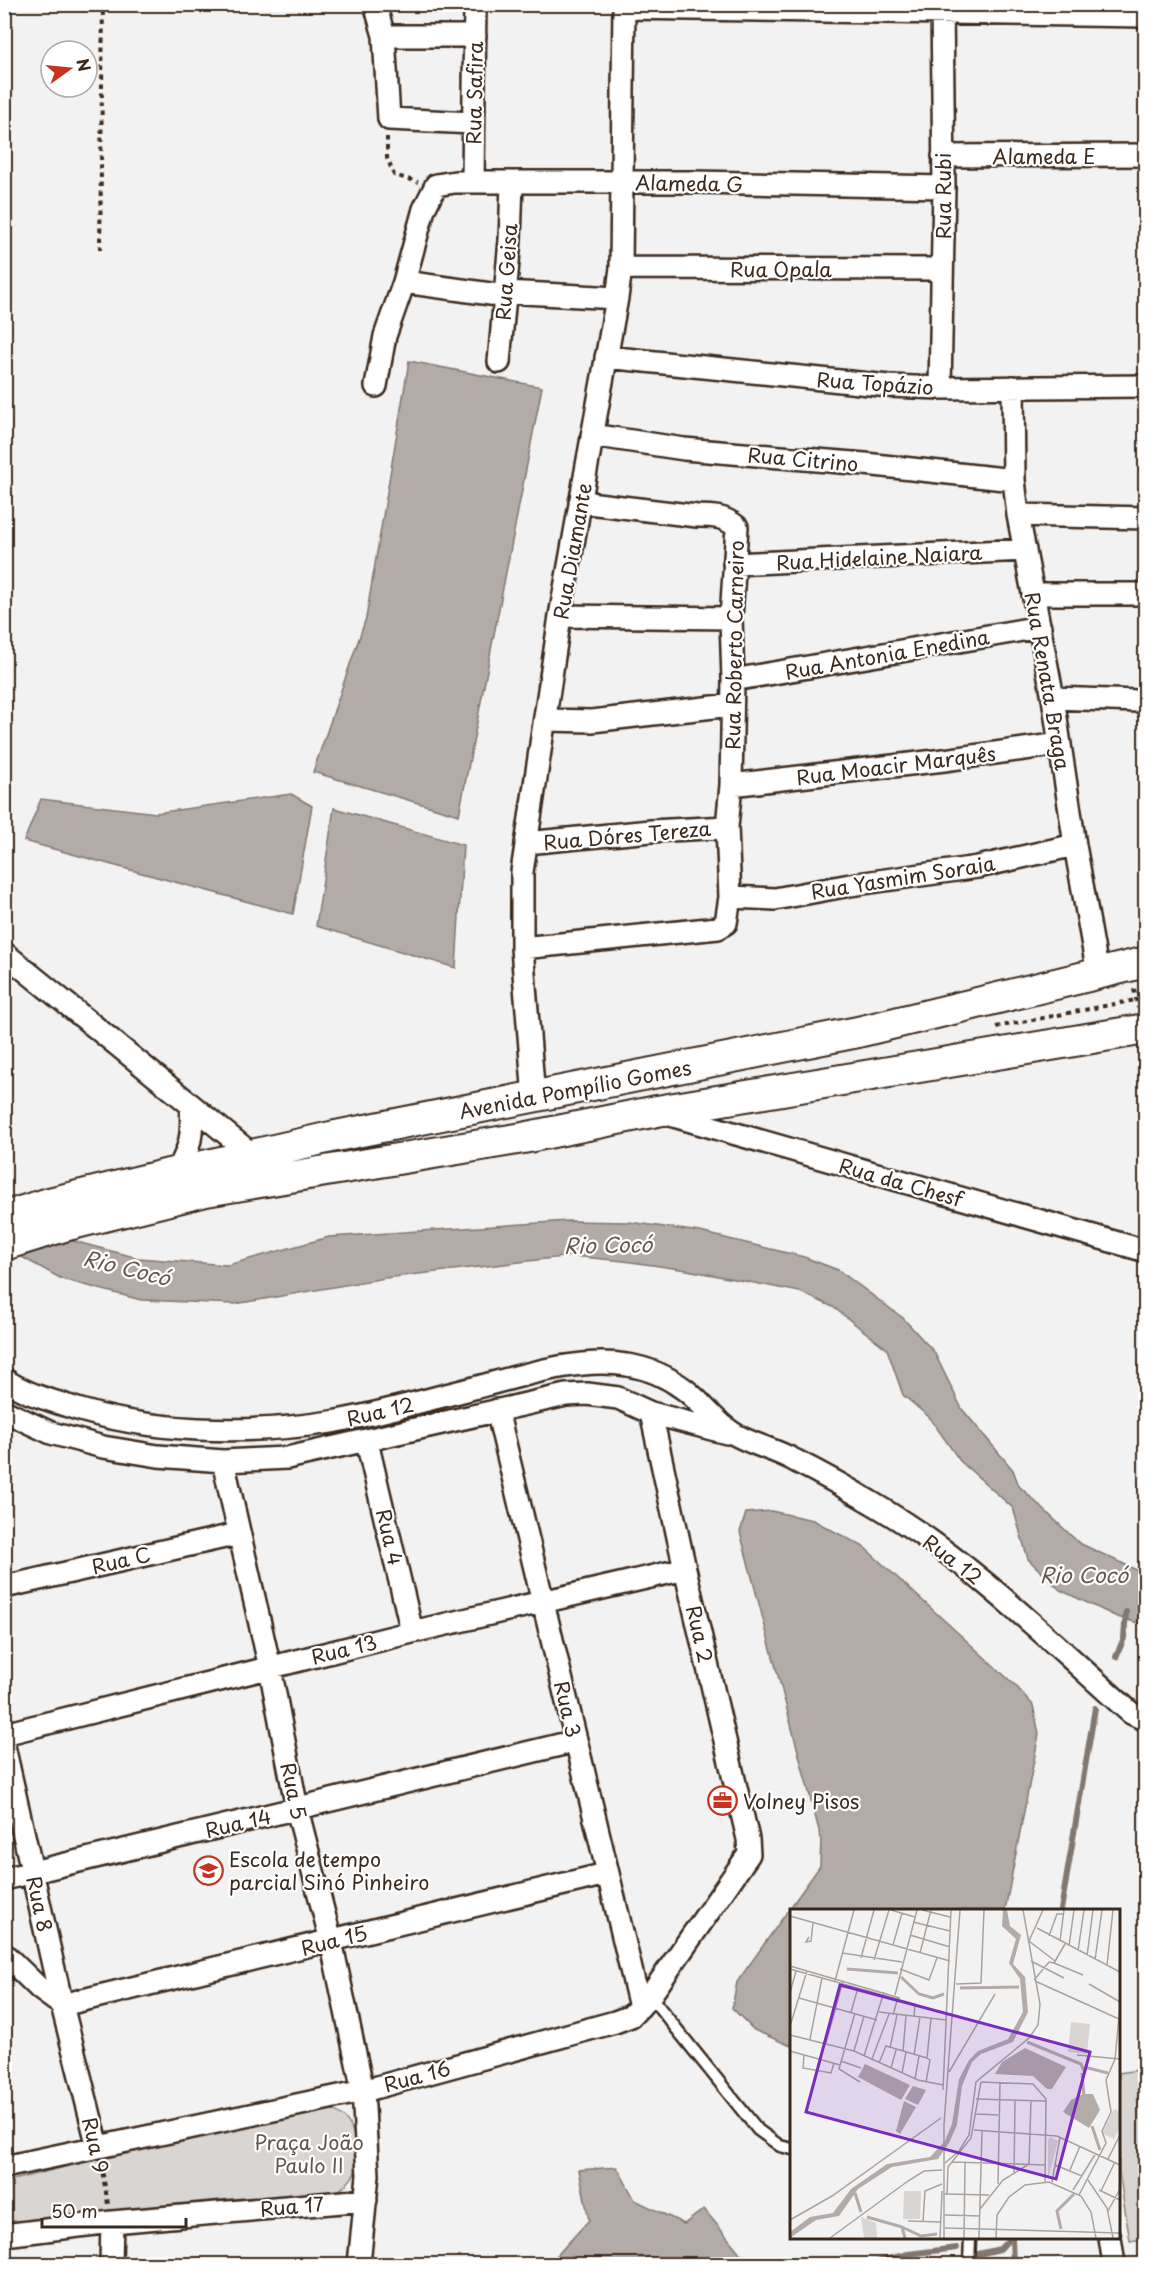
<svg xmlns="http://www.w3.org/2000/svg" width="1150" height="2269" viewBox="0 0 1150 2269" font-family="'Playpen Sans',sans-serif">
<rect width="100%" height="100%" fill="#f3f2f2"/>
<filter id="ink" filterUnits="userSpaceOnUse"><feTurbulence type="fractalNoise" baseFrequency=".0167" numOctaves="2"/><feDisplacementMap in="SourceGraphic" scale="12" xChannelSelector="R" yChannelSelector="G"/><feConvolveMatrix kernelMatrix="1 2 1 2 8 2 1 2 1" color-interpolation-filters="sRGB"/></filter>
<g filter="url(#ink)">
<!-- green -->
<path fill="#d8d5d2" stroke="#8a8078" stroke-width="1.5" d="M 1145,2069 L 1145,2239 L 1130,2241 L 1119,2172 L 1119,2073 Z
M 308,2107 C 319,2107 330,2107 340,2114 C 355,2124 363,2159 354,2174 C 348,2186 336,2192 325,2199 L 4,2230 L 4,2182 Z"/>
<!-- water -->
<path fill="#b2aba7" stroke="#827770" stroke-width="1.5" d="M 409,361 L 542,387 L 459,815 L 313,772 L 366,618 Z
M 291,794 L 312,806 L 293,914 L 24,841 L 41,799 L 156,813 Z
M 334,808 L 463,845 L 456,968 L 316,926 Z
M 4,1213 L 73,1241 L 138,1258 L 228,1265 L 329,1237 L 568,1221 L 629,1222 L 700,1232 L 804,1257 L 838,1270 L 903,1318 L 934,1352 L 962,1409 L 1013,1470 L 1019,1486 L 1079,1543 L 1145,1574 L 1145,1625 L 1117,1617 L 1060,1590 L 1028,1559 L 1013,1508 L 960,1461 L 930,1418 L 903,1395 L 887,1349 L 833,1307 L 800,1292 L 687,1270 L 624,1261 L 571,1256 L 385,1278 L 235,1304 L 141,1300 L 62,1279 L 18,1255 Z
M 771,1511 L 813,1520 L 864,1547 L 1016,1686 L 1033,1705 L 1039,1734 L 1005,1910 L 792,1910 L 791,2046 L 754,2030 L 732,2008 L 737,1982 L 820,1866 L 821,1838 L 740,1532 L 746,1513 Z
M 617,2167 L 635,2200 L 684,2224 L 704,2209 L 749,2264 L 549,2264 L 589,2220 L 579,2170 Z"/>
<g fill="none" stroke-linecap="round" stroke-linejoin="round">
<!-- stream -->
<path stroke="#827770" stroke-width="6" d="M 1116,1657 L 1124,1638 L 1126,1612
M 1061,1910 L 1095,1708
M 1012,2238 L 1013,2264
M 974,2255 L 1000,2249 L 1010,2238
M 869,2264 L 908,2254 L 957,2248"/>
<defs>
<path id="service" d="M 650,1996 L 758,2130 L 780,2146 L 792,2149
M 969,2264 L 970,2238"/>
<path id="minor" d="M 375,4 L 384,36 L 389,119 L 473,123
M 624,8 L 1146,16
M 384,36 L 475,36
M 943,156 L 1146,155
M 473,182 L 475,4
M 621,268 L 942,269
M 404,282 L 505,296
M 505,292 L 617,298
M 606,357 L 889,386 L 940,388 L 1146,386
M 499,362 L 510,240 L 512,183
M 376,386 L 385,336 L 404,282 L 424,209 L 436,185 L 455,182 L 694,182 L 944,187
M 1013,387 L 1014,480 L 1018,515 L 1053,698 L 1075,845 L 1098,974
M 940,388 L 944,187 L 942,4
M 592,435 L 684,449 L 865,464 L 1014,480
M 1018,515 L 1146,518
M 734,564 L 1025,550
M 1033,594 L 1146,594
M 560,616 L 731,618
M 733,680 L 1040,627
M 1053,698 L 1138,701 L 1146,699
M 546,720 L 592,721 L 731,705
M 731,785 L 944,760 L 1060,744
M 526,843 L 651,831 L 727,827
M 730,897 L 775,899 L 850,885 L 978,867 L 1075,845
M 522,948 L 718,928 L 726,923 L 730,897 L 727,827 L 731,785 L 733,680 L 731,618 L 737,527 C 724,516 713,516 697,516 L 580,502
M 4,953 L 254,1156
M 534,1098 L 522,948 L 522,872 L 560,616 L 617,298 L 621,268 L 624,4
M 663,1113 L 1146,1251
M 177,1172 C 191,1147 193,1133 191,1105
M 4,1379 C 23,1393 47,1399 68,1406 C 148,1433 247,1435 331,1422 C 376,1415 421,1401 466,1390 C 515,1378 577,1356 627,1365 C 647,1368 668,1377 684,1389 C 703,1403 715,1423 736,1435 C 754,1445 776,1450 794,1460 C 824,1475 854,1492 882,1509 C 974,1564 1051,1642 1131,1713 L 1146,1720
M 497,1410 L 640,2007
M 4,1411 L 51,1433 L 103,1447 L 158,1456 L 223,1461 L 287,1458 L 566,1395 L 587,1394 L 618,1398 L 651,1413 L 727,1433
M 367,1442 L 412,1632
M 223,1461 L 270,1668 L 297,1809 L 331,1941 L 363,2091 L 368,2175 L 359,2264
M 4,1587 L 238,1534
M 4,1734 L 412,1632 L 685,1569
M 4,1746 L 62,2005 L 98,2147
M 4,1879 L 576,1741
M 4,1954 L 40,1989 L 62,2005 L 606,1874
M 4,2167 L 363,2091 L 615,2022 L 631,2016 L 650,1996 L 749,1854 L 748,1839 L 685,1569 L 651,1413
M 4,2235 L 112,2222 L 366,2200
M 1110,2238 L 1114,2264
M 111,2264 L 112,2222"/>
<path id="secondary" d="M 4,1217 L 49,1203 L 177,1172 L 331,1137 L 858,1032 L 1146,962
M 4,1245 L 64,1226 L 206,1191 L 523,1138 L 657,1111 L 1146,1029"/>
</defs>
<!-- service casing -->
<use href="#service" stroke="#3b2a1e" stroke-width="15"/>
<!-- minor casing -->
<use href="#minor" stroke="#3b2a1e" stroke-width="26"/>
<!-- secondary casing -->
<use href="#secondary" stroke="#3b2a1e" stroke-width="34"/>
<!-- path -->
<path stroke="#3b2a1e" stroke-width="4" stroke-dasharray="4.5 4.5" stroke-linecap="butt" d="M 387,137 L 387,158 L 394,175 L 418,182
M 100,250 L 103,4
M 1134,989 L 1138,1008
M 996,1027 L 1146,998
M 101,2164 L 108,2204"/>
<!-- service -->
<use href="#service" stroke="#fff" stroke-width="10"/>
<!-- minor -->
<use href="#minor" stroke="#fff" stroke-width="21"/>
<!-- secondary -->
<use href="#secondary" stroke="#fff" stroke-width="30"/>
</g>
</g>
<!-- icons -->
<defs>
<symbol id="office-ring" viewBox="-11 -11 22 22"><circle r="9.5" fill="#fff" stroke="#c8321e" stroke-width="1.5"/><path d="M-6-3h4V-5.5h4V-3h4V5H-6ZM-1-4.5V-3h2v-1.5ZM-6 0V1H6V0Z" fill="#c8321e"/></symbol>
<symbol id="school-ring" viewBox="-11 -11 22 22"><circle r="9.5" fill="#fff" stroke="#c8321e" stroke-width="1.5"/><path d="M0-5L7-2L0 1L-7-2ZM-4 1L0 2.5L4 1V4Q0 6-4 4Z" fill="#c8321e"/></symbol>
</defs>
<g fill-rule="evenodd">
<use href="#office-ring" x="706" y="1784" width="33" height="33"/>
<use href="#school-ring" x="192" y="1854" width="33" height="33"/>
</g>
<g text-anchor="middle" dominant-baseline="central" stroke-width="4.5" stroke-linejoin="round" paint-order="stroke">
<!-- street labels -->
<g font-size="20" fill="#3b2a1e" stroke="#fff">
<text transform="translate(474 93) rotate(-89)">Rua Safira</text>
<text x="1044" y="156">Alameda E</text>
<text transform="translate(689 183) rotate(1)">Alameda G</text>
<text transform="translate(943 196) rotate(-90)">Rua Rubi</text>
<text x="781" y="269">Rua Opala</text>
<text transform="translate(506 272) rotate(-86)">Rua Geisa</text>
<text transform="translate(875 383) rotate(4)">Rua Topázio</text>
<text transform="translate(803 459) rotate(5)">Rua Citrino</text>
<text transform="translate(572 551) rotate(-80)">Rua Diamante</text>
<text transform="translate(879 557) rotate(-3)">Rua Hidelaine Naiara</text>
<text transform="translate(734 645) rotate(-89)">Rua Roberto Carneiro</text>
<text transform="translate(887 654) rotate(-10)">Rua Antonia Enedina</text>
<text transform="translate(1048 681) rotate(80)">Rua Renata Braga</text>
<text transform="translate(896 765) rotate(-7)">Rua Moacir Marquês</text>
<text transform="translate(627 835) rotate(-5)">Rua Dóres Tereza</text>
<text transform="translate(903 877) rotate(-9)">Rua Yasmim Soraia</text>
<text transform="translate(575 1089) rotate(-11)">Avenida Pompílio Gomes</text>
<text transform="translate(901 1182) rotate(16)">Rua da Chesf</text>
<text transform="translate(380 1411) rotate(-13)">Rua 12</text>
<text transform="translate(390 1537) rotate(77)">Rua 4</text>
<text transform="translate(953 1559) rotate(37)">Rua 12</text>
<text transform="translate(121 1560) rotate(-13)">Rua C</text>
<text transform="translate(700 1634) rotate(77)">Rua 2</text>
<text transform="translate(344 1649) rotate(-14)">Rua 13</text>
<text transform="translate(568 1709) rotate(77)">Rua 3</text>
<text transform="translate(294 1791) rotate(78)">Rua 5</text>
<text transform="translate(238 1823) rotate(-13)">Rua 14</text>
<text transform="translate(40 1904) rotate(78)">Rua 8</text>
<text transform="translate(334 1940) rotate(-14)">Rua 15</text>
<text transform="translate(417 2076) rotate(-15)">Rua 16</text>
<text transform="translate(96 2145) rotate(77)">Rua 9</text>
<text transform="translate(292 2206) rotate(-5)">Rua 17</text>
</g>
<!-- poi labels -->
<g font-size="20" fill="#3b2a1e" stroke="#fff" text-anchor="start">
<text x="743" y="1801">Volney Pisos</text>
<text x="229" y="1859">Escola de tempo<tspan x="229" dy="23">parcial Sinó Pinheiro</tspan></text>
</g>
<!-- park labels -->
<g font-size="20" fill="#62554b" stroke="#fff">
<text x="309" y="2142">Praça João<tspan x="309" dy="23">Paulo II</tspan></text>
</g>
<!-- water labels -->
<g font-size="21" font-style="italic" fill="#65574e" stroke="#fff">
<text transform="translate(608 1244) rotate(-1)">Rio Cocó</text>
<text transform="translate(127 1267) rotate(14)">Rio Cocó</text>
<text x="1084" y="1574">Rio Cocó</text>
</g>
</g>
<!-- overview -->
<g transform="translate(790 1909)">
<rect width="330" height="330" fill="#f3f2f2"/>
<path d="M 281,113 L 300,115 L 297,145 L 278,143 ZM 324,200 L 330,203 L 330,218 L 324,230 L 312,224 ZM 260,228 L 268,232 L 258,270 L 258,231 ZM 114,282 L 131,282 L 130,310 L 113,310 ZM 71,308 L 86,314 L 87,329 L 74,329 Z" fill="#d8d5d2"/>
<path d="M 213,1 L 217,1 L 220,17 L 231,26 L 223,55 L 235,68 L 238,103 L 223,133 L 191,145 L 182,153 L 172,177 L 167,216 L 159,234 L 148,250 L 102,258 L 68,280 L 49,307 L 26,311 L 0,329 L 0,323 L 20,308 L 43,304 L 61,280 L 97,255 L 140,248 L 155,232 L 162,215 L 169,170 L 179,151 L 188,142 L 218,130 L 233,103 L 230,70 L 219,54 L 226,30 L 212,17 ZM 235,139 L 276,158 L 262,180 L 257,180 L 243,167 L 205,165 L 212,153 ZM 75,155 L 120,176 L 111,191 L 68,168 ZM 123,177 L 136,181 L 128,196 L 115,190 ZM 293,185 L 303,185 L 310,201 L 299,219 L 273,203 L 281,191 ZM 114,192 L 126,198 L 110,225 L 106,222 Z" fill="#b2aba7"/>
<path fill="none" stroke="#b2aba7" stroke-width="3" d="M 57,60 L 108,64M 111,68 L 129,85 L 143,89 L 154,85M 170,79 L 229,78M 237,133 L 291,155 L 294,162M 294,158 L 318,164M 292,164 L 294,187M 302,217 L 310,241M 65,284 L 71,303M 77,308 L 112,318 L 115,329M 112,318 L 131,327 L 147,325M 271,320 L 267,302 L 284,285"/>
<path fill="none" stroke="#a9a29d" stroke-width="1.5" d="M 101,1 L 125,8M 132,1 L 160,8M 253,1 L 239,32 L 265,52M 0,7 L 160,52M 123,13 L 160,22M 247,19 L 330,63M 120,26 L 160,38M 259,27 L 267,5 L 273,5M 19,28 L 16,33 L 21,32 L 23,14M 270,32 L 274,1M 103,36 L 112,4M 279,37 L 284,1M 288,42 L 294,1M 52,44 L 112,53M 130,44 L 141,1M 297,47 L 303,1M 71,49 L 84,1M 84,51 L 99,1M 305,51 L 312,1M 241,52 L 274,69M 264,54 L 293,66M 264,54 L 275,35M 317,56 L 323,1M 0,57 L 110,89M 0,60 L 125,95 L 124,107M 110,60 L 139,71 L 147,49M 244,71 L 259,53 L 264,54M 45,72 L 64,1M 245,72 L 329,110M 166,75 L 191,74 L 194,1M 299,75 L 330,93M 0,84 L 6,62M 105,86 L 127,1M 9,89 L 87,111M 61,103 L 68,79M 89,103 L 156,111M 65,104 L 49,160 L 70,173M 103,106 L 108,88M 0,117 L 17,62M 0,126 L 64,142 L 128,171 L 153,176M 20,130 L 32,69M 36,134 L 53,72M 100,139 L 107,106M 0,142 L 50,156M 64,142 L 74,107M 113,142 L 116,107M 14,146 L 13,159 L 41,164 L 44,154M 124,146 L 130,108M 287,146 L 330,150M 74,147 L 94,83M 137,149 L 141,109M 82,150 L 99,105M 51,152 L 71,159M 89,154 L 96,137 L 137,149 L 140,151 L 136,173M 101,159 L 106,141M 159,163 L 205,85M 112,164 L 116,143M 125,170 L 129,147M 191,173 L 243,175 L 256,190 L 255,273M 153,181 L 161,1M 186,190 L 256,192M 186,205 L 208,206M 184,221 L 267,227 L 330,256M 318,250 L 330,226M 162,253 L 256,256M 155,254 L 169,242 L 179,226 L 186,173 L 239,129 L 248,116 L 250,95 L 233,1M 265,256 L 292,267M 280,261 L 290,237M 224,264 L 225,191M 298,271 L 317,299 L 323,329M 262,273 L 270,228M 208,275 L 210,174M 283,281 L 306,244M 309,281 L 330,291M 311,282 L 325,253M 155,285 L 199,286M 157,285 L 158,258 L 181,229 L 191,173M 289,286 L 316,234 L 312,222 L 321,203 L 316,171 L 325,150 L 330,97M 190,300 L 213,271 L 239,255 L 241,191M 318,302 L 330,280M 155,306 L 190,307M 0,311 L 42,287 L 151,209M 118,312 L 151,313M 133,312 L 135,282 L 152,275M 155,319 L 330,324M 40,329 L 118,272 L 134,262 L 152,261M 150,329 L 152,282M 154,329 L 154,215 L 170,1M 174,329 L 175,254M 189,329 L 192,222M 206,329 L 207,306 L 219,288 L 235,276 L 259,273 L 291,287 L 301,303 L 306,329"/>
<path fill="#7b2cbf" fill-opacity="0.15" stroke="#7b2cbf" stroke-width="3" d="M 50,76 L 300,143 L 266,270 L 16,203 Z"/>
<rect width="330" height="330" fill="none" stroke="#3b2a1e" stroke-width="3"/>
</g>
<!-- margin -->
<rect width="1150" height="2269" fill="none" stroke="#fff" stroke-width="24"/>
<rect x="12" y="12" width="1126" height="2245" fill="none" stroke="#3b2a1e" stroke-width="2" filter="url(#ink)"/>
<!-- north arrow -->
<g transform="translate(69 69) rotate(75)"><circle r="28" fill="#ffffff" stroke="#b1aaa5" stroke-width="1.5"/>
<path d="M0-4.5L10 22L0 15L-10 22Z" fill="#c8321e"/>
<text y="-9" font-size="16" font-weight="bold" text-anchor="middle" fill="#3b2a1e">N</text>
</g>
<!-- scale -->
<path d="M42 2218v9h144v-9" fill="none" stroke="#3b2a1e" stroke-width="3"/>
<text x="51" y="2218" font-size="18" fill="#3b2a1e" stroke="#ffffff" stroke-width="4.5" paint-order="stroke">50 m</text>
</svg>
